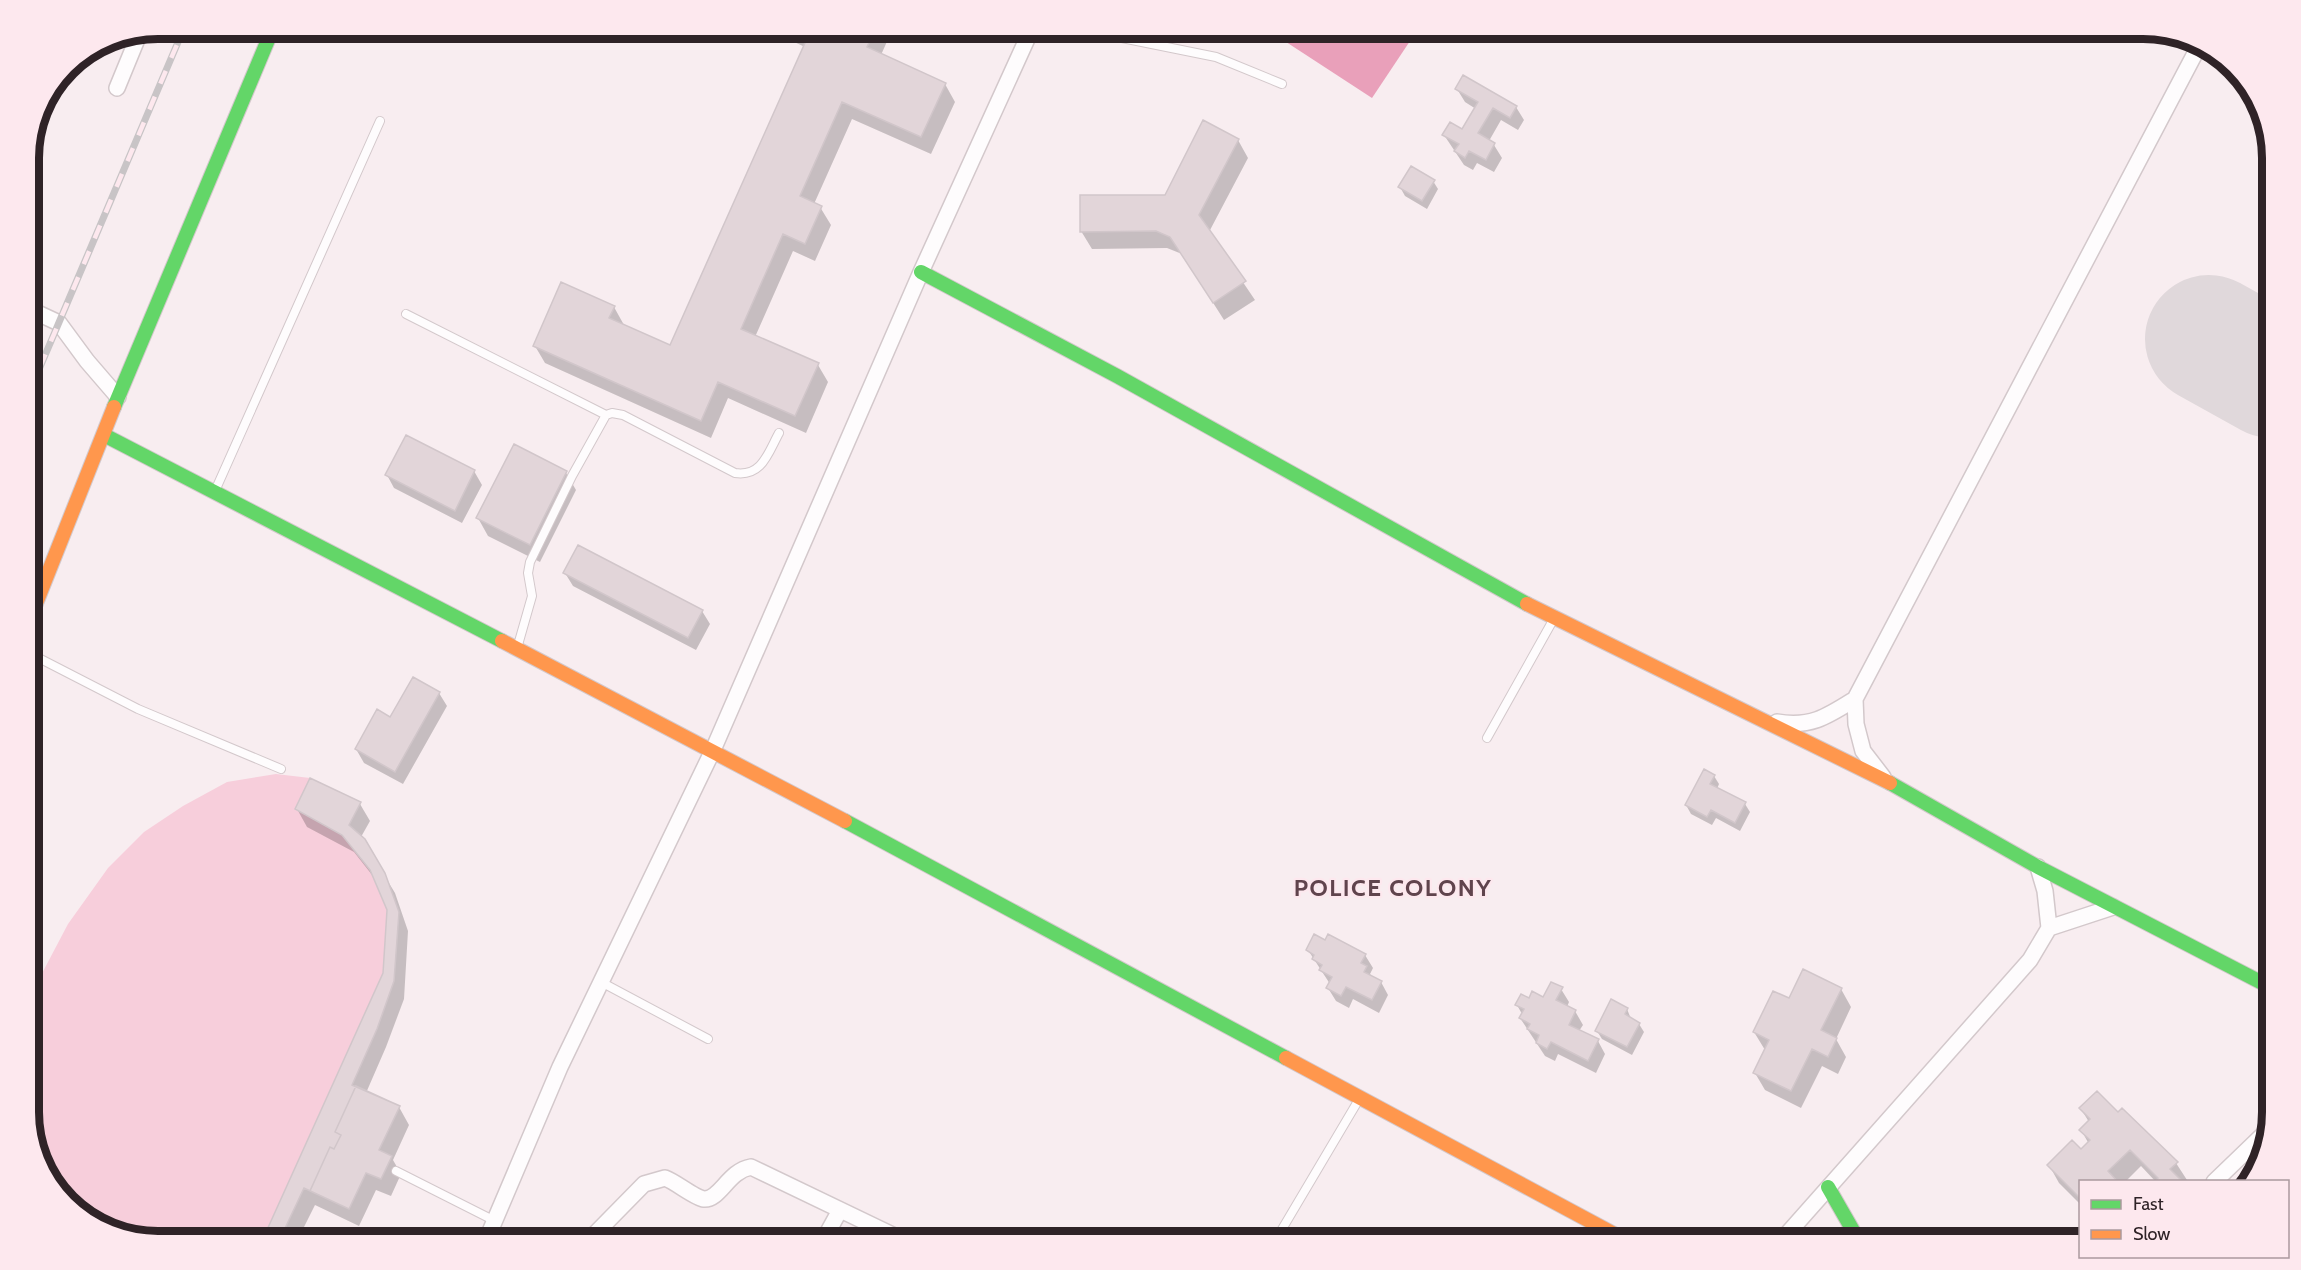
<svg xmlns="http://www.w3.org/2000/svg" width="2301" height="1270" viewBox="0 0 2301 1270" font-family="Cabin,sans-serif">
<rect width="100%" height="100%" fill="#f8edf0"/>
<!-- green -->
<path fill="#f7cedb" d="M 276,774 L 310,778 L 361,802 L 349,825 L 365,839 L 385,873 L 399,912 L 394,981 L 377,1029 L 279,1241 L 158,1241 L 94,1224 L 46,1177 L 29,1120 L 29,1003 L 38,981 L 68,924 L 108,868 L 144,832 L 183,806 L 227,782 Z"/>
<!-- water -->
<path fill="#e9a0ba" d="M 1266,29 L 1418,29 L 1372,98 Z"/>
<!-- shadow -->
<path fill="#0003" d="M 593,28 L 623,28 L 615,41 Z
M 730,28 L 752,28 L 748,37 Z
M 764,28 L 893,28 L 881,55 L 945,84 L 955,102 L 931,154 L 852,119 L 814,204 L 820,207 L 831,225 L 815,261 L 793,251 L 755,337 L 818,365 L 828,382 L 806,433 L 728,398 L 711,438 L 545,363 L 535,346 L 614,307 L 624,325 L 671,347 L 805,47 Z
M 1457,89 L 1516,107 L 1524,120 L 1518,130 L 1501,120 L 1489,141 L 1494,145 L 1502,158 L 1494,172 L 1477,163 L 1473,170 L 1464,165 L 1444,135 L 1462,131 L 1476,109 L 1465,102 Z
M 1238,140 L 1248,158 L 1209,232 L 1255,300 L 1224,320 L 1182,254 L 1167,248 L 1092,249 L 1081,231 L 1166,197 Z
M 1433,181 L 1438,189 L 1427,209 L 1405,196 L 1400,187 Z
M 474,471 L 482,485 L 462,523 L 394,488 L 387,475 Z
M 566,473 L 576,490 L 540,562 L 488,536 L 478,518 Z
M 565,573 L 702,611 L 710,624 L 696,650 L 573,586 Z
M 439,693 L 447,706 L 403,784 L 364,763 L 356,749 L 391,719 Z
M 1714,776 L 1719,784 L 1717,789 L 1745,804 L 1750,812 L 1740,831 L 1716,818 L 1712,825 L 1691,814 L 1686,805 Z
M 310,780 L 360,804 L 370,821 L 361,837 L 395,893 L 408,931 L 404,999 L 386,1047 L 366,1093 L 399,1107 L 409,1125 L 393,1160 L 401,1174 L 391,1196 L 376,1190 L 359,1226 L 315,1205 L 297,1241 L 264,1241 L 384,974 L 388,910 L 376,880 L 354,852 L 307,827 L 297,809 Z
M 1308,950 L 1365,955 L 1373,968 L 1370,974 L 1372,977 L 1381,982 L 1388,995 L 1379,1013 L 1353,999 L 1349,1008 L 1336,1001 L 1328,988 L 1330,984 Z
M 1561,989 L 1569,1002 L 1567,1007 L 1575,1011 L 1583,1025 L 1579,1031 L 1598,1041 L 1605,1054 L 1596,1073 L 1558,1054 L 1555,1061 L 1545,1056 L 1520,1018 L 1522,1014 L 1517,1005 L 1529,1000 L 1544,999 Z
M 1841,989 L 1851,1007 L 1836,1039 L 1846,1057 L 1838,1074 L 1822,1066 L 1801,1108 L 1765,1090 L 1755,1073 L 1765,1050 L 1754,1032 L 1789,1000 Z
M 1627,1009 L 1631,1019 L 1639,1024 L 1644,1032 L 1632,1055 L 1602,1039 L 1597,1031 Z
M 2081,1109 L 2118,1114 L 2176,1163 L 2187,1180 L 2156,1182 L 2141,1166 L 2125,1182 L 2080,1182 L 2080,1204 L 2059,1183 L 2049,1165 L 2081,1151 L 2089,1144 L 2081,1130 L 2089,1122 Z"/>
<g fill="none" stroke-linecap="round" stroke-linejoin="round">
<!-- runway -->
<path stroke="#e0d8db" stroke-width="128" d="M 2209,339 L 2272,374"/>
</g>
<!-- building -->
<path fill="#e2d5d9" stroke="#d1c6ca" stroke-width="1.5" d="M 596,28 L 619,28 L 612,38 Z
M 791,28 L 876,28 L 867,47 L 946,83 L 921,137 L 842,102 L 800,196 L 822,206 L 805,244 L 783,234 L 741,329 L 819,363 L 795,416 L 718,382 L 701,421 L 533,346 L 561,282 L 615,306 L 609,318 L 670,345 L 808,36 Z
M 1463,75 L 1517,106 L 1510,118 L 1493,108 L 1478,133 L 1495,143 L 1486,160 L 1469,151 L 1465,158 L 1454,151 L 1459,144 L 1442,135 L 1450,122 L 1462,129 L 1478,102 L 1455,89 Z
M 1203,120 L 1239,139 L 1199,215 L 1246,281 L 1213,303 L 1170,237 L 1156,231 L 1080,232 L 1080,195 L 1165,195 Z
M 1411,166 L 1435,180 L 1422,201 L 1398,187 Z
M 406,435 L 475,470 L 455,511 L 385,475 Z
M 514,444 L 567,471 L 530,545 L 476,518 Z
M 578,545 L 703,610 L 688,638 L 563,573 Z
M 413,677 L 440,692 L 395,772 L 355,749 L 377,709 L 390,717 Z
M 1704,769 L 1715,775 L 1710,784 L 1746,802 L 1735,823 L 1711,810 L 1707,817 L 1685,805 Z
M 310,778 L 361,802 L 349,825 L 365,839 L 385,873 L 399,912 L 394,981 L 377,1029 L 352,1085 L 400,1106 L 379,1150 L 392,1156 L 381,1179 L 366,1173 L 349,1209 L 304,1188 L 279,1241 L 262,1241 L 383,973 L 387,910 L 370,870 L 342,835 L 295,809 Z
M 1314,934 L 1325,940 L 1328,934 L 1366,954 L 1361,963 L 1367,966 L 1364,972 L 1382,981 L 1372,1000 L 1346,987 L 1341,996 L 1326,988 L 1332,977 L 1319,970 L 1322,965 L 1312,959 L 1314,955 L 1306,950 Z
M 1803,969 L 1842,988 L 1821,1030 L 1837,1038 L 1828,1057 L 1812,1049 L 1791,1091 L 1753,1073 L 1769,1040 L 1753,1032 L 1773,991 L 1789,998 Z
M 1551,982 L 1563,987 L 1556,1000 L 1576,1010 L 1569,1025 L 1599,1039 L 1588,1061 L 1551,1042 L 1547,1049 L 1536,1043 L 1539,1035 L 1527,1029 L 1530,1024 L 1519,1018 L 1524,1009 L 1515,1005 L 1521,994 L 1529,998 L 1532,991 L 1543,997 Z
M 1611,999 L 1628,1008 L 1625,1014 L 1640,1023 L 1627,1047 L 1595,1031 Z
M 356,1086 L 400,1106 L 379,1150 L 392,1156 L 381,1179 L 366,1173 L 349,1209 L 310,1191 L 330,1147 L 334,1149 L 341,1135 L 335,1132 Z
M 2097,1091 L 2118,1112 L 2122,1108 L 2178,1162 L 2170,1169 L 2183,1182 L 2155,1182 L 2158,1178 L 2130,1150 L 2108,1171 L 2118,1182 L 2080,1182 L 2080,1198 L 2047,1165 L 2072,1140 L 2081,1149 L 2090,1140 L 2079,1130 L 2090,1119 L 2079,1108 Z"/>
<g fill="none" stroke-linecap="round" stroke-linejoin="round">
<defs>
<path id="lane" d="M 1102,28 L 1122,38 L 1216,57 L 1282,84
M 406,314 L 606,415
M 215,491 L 380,121
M 518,645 L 532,596 L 528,573 L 530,562 L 572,476 L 606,415 L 612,413 L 623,415 L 735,473 C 762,477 768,453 779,433
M 29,653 L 138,709 L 281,769
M 1487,738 L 1552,622
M 601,982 L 708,1039
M 396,1171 L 495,1221
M 1275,1241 L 1358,1101"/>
<path id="street" d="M 117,88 L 140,32
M 29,309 L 59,323 L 87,361 L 118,397
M 1855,699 L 1856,724 L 1863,751 L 1883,777
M 1777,722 C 1811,728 1828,716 1855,699 L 2200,44
M 2049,928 L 2113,907
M 2214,1182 L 2268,1130
M 486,1241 L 560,1067 L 713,750 L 921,272 L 1032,28
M 588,1241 L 644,1184 L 665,1178 C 676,1182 695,1198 704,1199 C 720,1200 728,1171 751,1167 L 905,1241
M 823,1241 L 840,1210
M 1781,1241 L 2030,960 L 2049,928 L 2045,891 L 2038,867"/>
<path id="fast" d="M 921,272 L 1117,376 L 1527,604
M 114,407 L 273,28
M 104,435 L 502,641
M 1890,783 L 2038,867 L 2272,988
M 845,821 L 1286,1058
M 1828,1187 L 1859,1241"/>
<path id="slow" d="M 1527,604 L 1890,783
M 29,621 L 114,407
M 502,641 L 845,821
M 1286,1058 L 1627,1241"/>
</defs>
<!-- lane casing -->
<use href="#lane" stroke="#d3c8cb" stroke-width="10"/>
<!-- street casing -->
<use href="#street" stroke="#d3c8cb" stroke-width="18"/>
<!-- fast casing -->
<use href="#fast" stroke="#d3c8cb" stroke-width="16"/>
<!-- slow casing -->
<use href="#slow" stroke="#d3c8cb" stroke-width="16"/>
<!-- lane -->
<use href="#lane" stroke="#fefcfd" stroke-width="8"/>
<!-- street -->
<use href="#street" stroke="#fefcfd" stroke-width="15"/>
<!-- fast -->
<use href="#fast" stroke="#63d668" stroke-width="14"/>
<!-- slow -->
<use href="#slow" stroke="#ff974d" stroke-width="14"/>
<defs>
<path id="rail" d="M 29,393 L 184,28"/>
</defs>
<!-- rail casing -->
<use href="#rail" stroke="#c8c4c6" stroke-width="7"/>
<!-- rail -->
<use href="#rail" stroke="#fde8ee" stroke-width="4.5" stroke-dasharray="14" stroke-linecap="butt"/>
</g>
<g text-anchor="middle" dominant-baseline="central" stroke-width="4.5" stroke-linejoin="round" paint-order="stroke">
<!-- district labels -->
<g font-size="24" font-weight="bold" letter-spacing="1.5" fill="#60444d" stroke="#fde8ee">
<text x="1393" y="887">POLICE COLONY</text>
</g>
</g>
<!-- crop -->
<path d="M0 0H2301V1270H0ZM158 39H2143A119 119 0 0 1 2262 158V1112A119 119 0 0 1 2143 1231H158A119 119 0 0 1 39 1112V158A119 119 0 0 1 158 39Z" fill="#fde8ee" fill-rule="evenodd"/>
<path fill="none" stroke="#2f2327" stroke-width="8" d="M158 39H2143A119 119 0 0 1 2262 158V1112A119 119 0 0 1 2143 1231H158A119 119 0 0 1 39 1112V158A119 119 0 0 1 158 39Z"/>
<!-- legend -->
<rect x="2079" y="1180" width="210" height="78" fill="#fde8ee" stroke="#ab999e" stroke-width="1.5"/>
<rect x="2091" y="1200" width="30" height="9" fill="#63d668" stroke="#ab999e" stroke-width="1.5"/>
<text x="2133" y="1210" font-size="18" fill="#2f2327">Fast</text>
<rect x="2091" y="1230" width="30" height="9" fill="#ff974d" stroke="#ab999e" stroke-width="1.5"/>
<text x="2133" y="1240" font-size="18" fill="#2f2327">Slow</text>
</svg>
